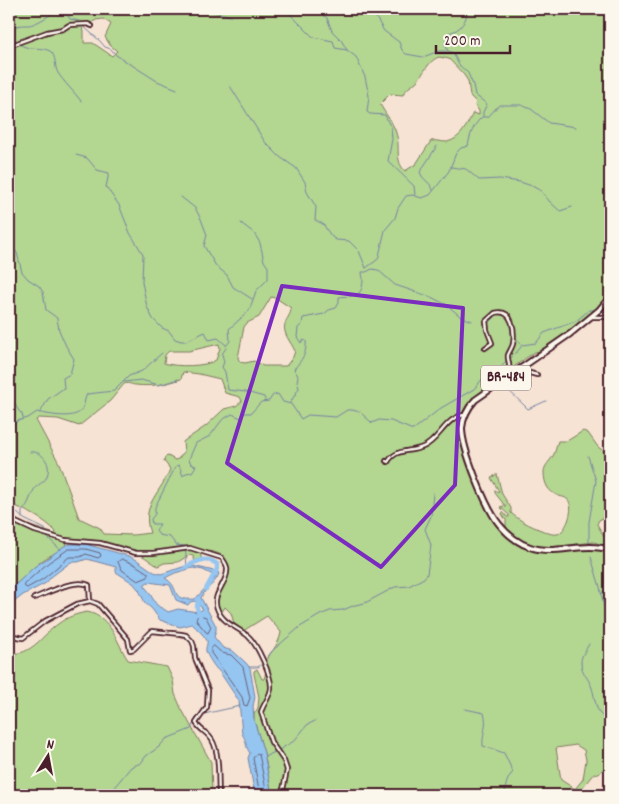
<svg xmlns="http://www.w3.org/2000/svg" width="619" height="804" viewBox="0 0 619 804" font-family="Dekko,sans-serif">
<rect width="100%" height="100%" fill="#f6e3d4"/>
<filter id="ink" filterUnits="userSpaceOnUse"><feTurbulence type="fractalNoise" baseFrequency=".02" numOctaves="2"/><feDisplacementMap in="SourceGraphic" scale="10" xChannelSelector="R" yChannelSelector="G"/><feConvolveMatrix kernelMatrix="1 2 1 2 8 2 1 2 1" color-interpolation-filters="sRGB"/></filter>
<g filter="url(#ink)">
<!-- green -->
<path fill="#b3d691" stroke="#7e7a5e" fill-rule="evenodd" d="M 9,9 L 610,9 L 610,292 C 592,317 565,333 540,351 L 535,352 L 526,358 C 510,370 471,395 463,412 C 461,419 458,428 459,434 C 460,448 491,517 500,528 C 507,537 517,544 528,548 C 555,558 583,543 610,552 L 610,770 L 603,769 L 599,774 L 594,773 L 582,788 L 580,795 L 272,795 L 264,753 L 254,720 L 254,714 L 258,708 L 259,697 L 254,674 L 254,671 L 257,669 L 262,679 L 264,679 C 267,671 265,662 270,654 C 275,648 280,640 281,632 L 267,616 L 243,631 L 235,627 L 231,613 L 225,607 L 220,615 L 216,603 L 229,570 C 227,554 214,549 200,553 L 202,560 L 195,561 L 193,556 L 189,555 L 178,562 L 164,563 L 158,566 C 152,563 147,558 141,555 C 118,543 91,539 64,539 L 66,545 C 60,552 50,555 43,560 C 30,570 22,581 9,589 L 9,516 L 27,525 L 55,534 L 56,532 C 44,518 26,511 9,503 ZM 103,19 L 111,24 L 105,37 L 110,45 L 117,51 L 112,56 L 93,43 L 84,43 L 84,31 L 82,29 L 96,20 ZM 439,57 L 449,59 L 464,75 L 468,81 L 470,96 L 476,102 L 475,105 L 479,111 L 479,115 L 473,113 C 467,125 461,139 447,142 C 441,142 437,140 431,141 L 416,164 L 405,171 C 394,160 401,147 396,133 C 393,122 385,114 380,104 L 390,94 L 403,95 C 406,88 412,86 417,81 C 424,73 429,60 439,57 ZM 271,297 L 276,298 L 291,308 C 291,315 287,317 285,324 C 282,333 291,342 295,351 L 293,357 L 286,366 L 263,366 L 254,361 L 245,363 L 240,362 L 238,358 L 244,327 L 247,323 L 259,317 ZM 219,344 L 220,348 L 216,360 C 206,367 175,367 164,363 L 165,355 L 169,351 L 189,351 ZM 183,372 L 199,374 L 220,379 L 225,393 L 240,397 L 242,401 L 236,406 L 224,409 L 206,426 L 184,441 L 183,442 L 184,452 L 178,459 L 175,460 L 168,456 L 165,457 L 164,461 L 170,469 C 162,492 140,504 150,533 L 133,535 L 104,534 L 100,528 L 79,518 L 59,463 L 36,420 L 39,418 L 58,419 L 79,426 L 110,401 L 124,384 C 129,382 131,385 136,385 C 150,387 167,384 181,379 ZM 576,745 L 584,750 L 586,760 L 583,779 L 575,789 L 561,780 L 556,748 Z
M 583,431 L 588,433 L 598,447 L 605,452 L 608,457 L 610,462 L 610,485 L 608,485 C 613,495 607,506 605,517 L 599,520 L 597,524 L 605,538 L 610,541 L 610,548 L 594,542 L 543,548 L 520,540 L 506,528 L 506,520 L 502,514 L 503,512 L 507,517 L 509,517 L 509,515 L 500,507 L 503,506 L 505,508 L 506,507 L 495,493 L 495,490 L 498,492 L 499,491 L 491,478 L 497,474 L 502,494 L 511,508 L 511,513 C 520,521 529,525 541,530 C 547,532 556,538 562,531 C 568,525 575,506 567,499 C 565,497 562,497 559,496 C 548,492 544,484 544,472 C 544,466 550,461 553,456 C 556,451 556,446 558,441 L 567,441 Z
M 87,612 C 112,617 116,642 128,660 L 167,667 L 173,680 L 175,694 L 181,708 L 211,762 L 212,795 L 9,795 L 9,653 C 31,657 42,635 58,624 C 67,617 76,614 87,612 Z"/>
<!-- water -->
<path fill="#95c5f1" stroke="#7783a2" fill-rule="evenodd" d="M 69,544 L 85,544 L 129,556 L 137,560 L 154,572 L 161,574 L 189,565 L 218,572 L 219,574 C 214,586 205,588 201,598 L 216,626 L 216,630 L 214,637 L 223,648 L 233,651 L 246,663 L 250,668 L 255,697 L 253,706 L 254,720 L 264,753 L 272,795 L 255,795 L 248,758 L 250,753 C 245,747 247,740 242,734 L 239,701 L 219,671 C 216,670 206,654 206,651 C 205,647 209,643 206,639 C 203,634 196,628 192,624 L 180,627 L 160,620 L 152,609 L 145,603 L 139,590 L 133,583 L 116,572 L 116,567 L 87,559 L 78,562 L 71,562 L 51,577 L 46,583 L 23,595 L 9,606 L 9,589 C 20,582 24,576 33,568 C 39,563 46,560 52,555 C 58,551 62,546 69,544 ZM 193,568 L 203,570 L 215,576 L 215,578 L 195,599 C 168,601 182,588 165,578 L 175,573 ZM 148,582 L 170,585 L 176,600 L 188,605 L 190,602 L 195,601 L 203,609 L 198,612 L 178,609 L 168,612 C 165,609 160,608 157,605 C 152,599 151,593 145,587 L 145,584 Z"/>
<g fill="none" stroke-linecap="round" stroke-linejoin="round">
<!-- shore -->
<path stroke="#68617a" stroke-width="1" d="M 69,549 L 86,549 L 100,553 L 101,556 L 98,558 L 86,554 L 80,557 L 69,557 L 43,579 L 27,588 L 25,587 L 24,584 L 48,563 Z
M 122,559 L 134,564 L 148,573 L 148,577 L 138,581 L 122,570 L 118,562 Z
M 203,616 L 206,617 L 211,627 L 208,633 L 206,632 L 196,620 L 197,617 Z
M 214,646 L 222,653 L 231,655 L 243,667 L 250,698 L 247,706 L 244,705 L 242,697 L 211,653 L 211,649 Z
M 260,795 L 253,758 L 257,753 L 259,754 L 267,795"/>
<!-- stream -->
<path stroke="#7783a2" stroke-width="1" d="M 64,9 L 70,19 L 79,21
M 138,9 L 139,9
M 202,9 L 231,16
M 316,9 L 327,18 L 332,31 L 341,40 L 347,50
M 371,9 L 384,31 L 399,42 L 402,50 L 406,54 L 423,57 L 439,51 L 447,51
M 468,9 C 466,21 462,30 448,33 L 445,44 L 448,51 L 453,53 L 459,65 L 468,73 L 473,85 L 475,95 L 487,104 L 483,112 L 483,116
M 288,12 L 313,37 L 333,41 L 335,48 L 347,50 L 356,57 L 365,77 L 369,96 L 367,112 L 370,114 L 385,115 L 389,124 L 391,126 L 392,139 L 388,161 L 414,186 L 415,195
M 83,26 L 100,41 L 105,47 L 111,49 L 116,55 L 157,81 L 177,89
M 9,29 C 17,25 21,25 29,25 C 34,25 54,14 57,9
M 9,34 L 17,42
M 19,44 C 29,51 40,46 50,51 C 57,56 54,67 58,73 C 63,81 75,93 81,101
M 230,86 L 265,142 L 280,157 L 296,168 L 305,182 L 307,192 L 316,207 L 315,220 L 323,224 L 331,236 L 336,240 L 349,241 L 359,251 L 366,268
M 9,107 L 13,113 L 15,128
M 76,155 L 87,158 L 97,170 L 109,173 L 106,187 L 119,205 L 130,233 L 143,254 L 142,282 L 147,307 L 153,319 L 162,328 L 169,331 L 175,339 L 181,341 L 186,341 L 205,332 L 209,340 L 218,338 L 226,345
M 451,167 L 466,169 L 479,180 L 500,179 L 520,182 L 532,186 L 541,191 L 550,202 L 560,211 L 572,207
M 433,190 C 431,182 423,181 420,172 L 437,146
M 181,197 L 195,208 L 201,219 L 207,235 L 204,246 L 216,266 L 227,275 L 233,287 L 252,299
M 9,242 L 17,253 L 22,272 L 28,279 L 39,286 L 43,292 L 46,310 L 57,318 L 59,330 L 66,346 L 74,359 L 70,374 L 63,378 L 64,388 L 48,399 L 40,413
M 366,268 L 377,260 L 379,256 L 385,230 L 395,218 L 398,208 L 406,196 L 412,195 L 422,198 L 430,195 L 449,171 L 456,153 L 461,148 L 468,146 C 470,135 473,125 482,117 L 488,117 L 499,105 L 521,105 L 531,109 L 549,123 L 576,127
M 601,311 L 610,312
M 490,322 L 498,314 L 504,315 L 509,320 L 511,333
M 515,337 L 522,345
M 226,346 L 230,341 L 229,329 L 249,311 L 256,291 L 268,279 L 268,267 L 264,261 L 260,243 L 254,233 L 241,223
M 226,348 L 222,354 L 224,362 L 222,367 L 225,372 L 228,390 L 246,392 L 264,397 L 265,400
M 510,359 C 511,358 522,347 522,345 L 536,343 L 544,333 L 576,321 L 589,310 L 597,310
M 487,376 L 497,380
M 124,382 L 141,380 L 159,385 L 178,379
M 502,384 L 528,409 L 546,401
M 9,397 C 15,400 16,410 22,414 L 23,418
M 290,403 L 299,388 L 297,382 L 298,376 L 294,369 C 302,360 307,353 306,341 L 303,340 L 301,343 L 297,337 L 298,328 L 302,324 L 303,318 L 324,314 L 329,310 L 336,308 L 339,303 L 339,297 C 353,295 362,299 363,280 C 363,277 362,274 362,272 L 366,272 L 372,269 L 378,270 L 395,285 L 431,297 L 447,305 L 460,316 L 472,321
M 9,429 L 17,421 L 28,418 L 37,412 C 46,414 76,421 82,409 C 85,405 84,399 87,394 L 114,391 L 129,376 L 142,371 L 162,353
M 588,456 L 596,481 L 589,522 L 589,544
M 9,506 L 24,519 L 45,529 L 46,533
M 22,518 L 22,511 C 30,504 30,494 36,487 C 40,483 45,482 47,476 C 52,464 42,450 30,452
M 47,537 L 61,550
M 591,557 L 600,587 L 607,622 L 610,624
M 187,566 L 185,546 L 176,545 L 170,537 L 159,535 L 156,531 L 160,524 L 152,524 L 151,519 L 155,514 L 155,507 L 176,466 L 179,465 L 183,476 L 186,473 L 192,472 L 196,466 L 191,464 L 189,459 L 196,443 L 210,436 L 222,420 L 232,414 L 241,418 L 244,413 L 251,413 L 261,402 L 269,401 L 273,395 L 278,394 L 283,402 L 291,404 L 301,419 L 308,415 L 336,417 L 347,410 L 352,410 L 360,412 L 372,423 L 379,420 L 391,421 L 413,430 L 441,408 L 474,389 L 484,377 L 498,371 L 507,360
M 602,594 L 610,583
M 589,644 C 586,650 581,655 581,662 C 581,673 589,678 592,688 C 596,701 595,716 610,721
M 265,660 L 273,650 L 300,627 L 320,615 L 330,611 L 343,610 L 355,605 L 365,603 L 395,587 L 409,586 L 424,578 L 427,574 L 431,545 L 425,529 L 431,516 L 433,493
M 249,667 L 258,667 L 262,664
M 465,709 L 484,713 C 488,725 482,734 483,746 L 504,753 L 513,772 C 507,778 505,786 505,795
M 204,714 L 240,706
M 279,750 L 294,741 L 307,725 L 315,721
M 264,757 L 275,752
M 116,788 L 116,785 L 131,767 L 141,763 L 146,756 L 159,747 L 166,739 L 191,729 L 196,718 L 199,716"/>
<!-- river -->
<path stroke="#95c5f1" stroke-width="4.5" d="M 186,567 C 197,561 206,556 217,564 L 217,569 L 206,589
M 198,599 L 197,608 L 200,616"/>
<defs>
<path id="minor" d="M 9,46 L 47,32 L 63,29 L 69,25 L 88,24 L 92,26
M 591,317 L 610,317
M 485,348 L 492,343 L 487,330 L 486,321 L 495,313 C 513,308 515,331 513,344 C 512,348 509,352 508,355 C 507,359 510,363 509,367 L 501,381 C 514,385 516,375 526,372 L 537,375
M 386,461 L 388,462 C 396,448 409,453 423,447 C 439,441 446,416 465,415
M 9,519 L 35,531 L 65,540 L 100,543 L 136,553 L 153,553 L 190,548 L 222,558 C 224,561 227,565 227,568 C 229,582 211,594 217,608 C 222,623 237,627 248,636 C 257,644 272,676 271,688 C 271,695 263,705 261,712 L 271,742 L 284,761 L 287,770 L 282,795
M 34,598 C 48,593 75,578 89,585 L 90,601
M 9,635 L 23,638 L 45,621 L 77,604 L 90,601 L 98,604 L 128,639 L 130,650 L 134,649 L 152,631 L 181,634 L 186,635 L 192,641 L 194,646 L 195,658 L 208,690 L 207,707 L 196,723 C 200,730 208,733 212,740 C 220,753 218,780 219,795"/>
<path id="major" d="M 610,297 L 599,310 L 570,334 L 475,400 C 468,408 463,417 462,428 C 462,449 486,508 499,524 C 507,534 518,543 530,547 C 556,556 584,541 610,550"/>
</defs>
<!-- minor casing -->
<use href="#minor" stroke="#4a1f2b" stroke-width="6"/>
<!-- major casing -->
<use href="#major" stroke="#4a1f2b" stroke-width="8"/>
<!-- minor -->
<use href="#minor" stroke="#fbf7ec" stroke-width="2.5"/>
<!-- major -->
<use href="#major" stroke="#fbf7ec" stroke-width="4"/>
</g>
</g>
<!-- marked area -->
<path fill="none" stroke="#7b2cbf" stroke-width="4" stroke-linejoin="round" d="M 282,286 L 463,308 L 455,485 L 381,567 L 227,463 Z"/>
<g text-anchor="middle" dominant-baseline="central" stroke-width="5" stroke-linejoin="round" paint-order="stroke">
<!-- shield labels -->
<rect fill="#fbf7ec" stroke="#7f6065" stroke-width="1" x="481" y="365.5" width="50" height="25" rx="4"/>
<g font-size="15" font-weight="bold" fill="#4a1f2b">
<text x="506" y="378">BR-484</text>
</g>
</g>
<!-- margin -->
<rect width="619" height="804" fill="none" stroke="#fbf7ec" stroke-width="30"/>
<rect x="15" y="15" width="589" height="774" fill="none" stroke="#4a1f2b" stroke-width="2" filter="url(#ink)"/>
<!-- north arrow -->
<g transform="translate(48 756) rotate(11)" stroke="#fbf7ec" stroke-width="4" paint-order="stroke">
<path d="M0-4L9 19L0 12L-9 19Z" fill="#4a1f2b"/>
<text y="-8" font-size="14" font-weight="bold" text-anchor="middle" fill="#4a1f2b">N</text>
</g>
<!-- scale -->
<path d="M436 45v8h74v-8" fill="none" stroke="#4a1f2b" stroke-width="2.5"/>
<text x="444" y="45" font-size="15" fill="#4a1f2b" stroke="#fbf7ec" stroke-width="4" paint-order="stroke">200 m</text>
</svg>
